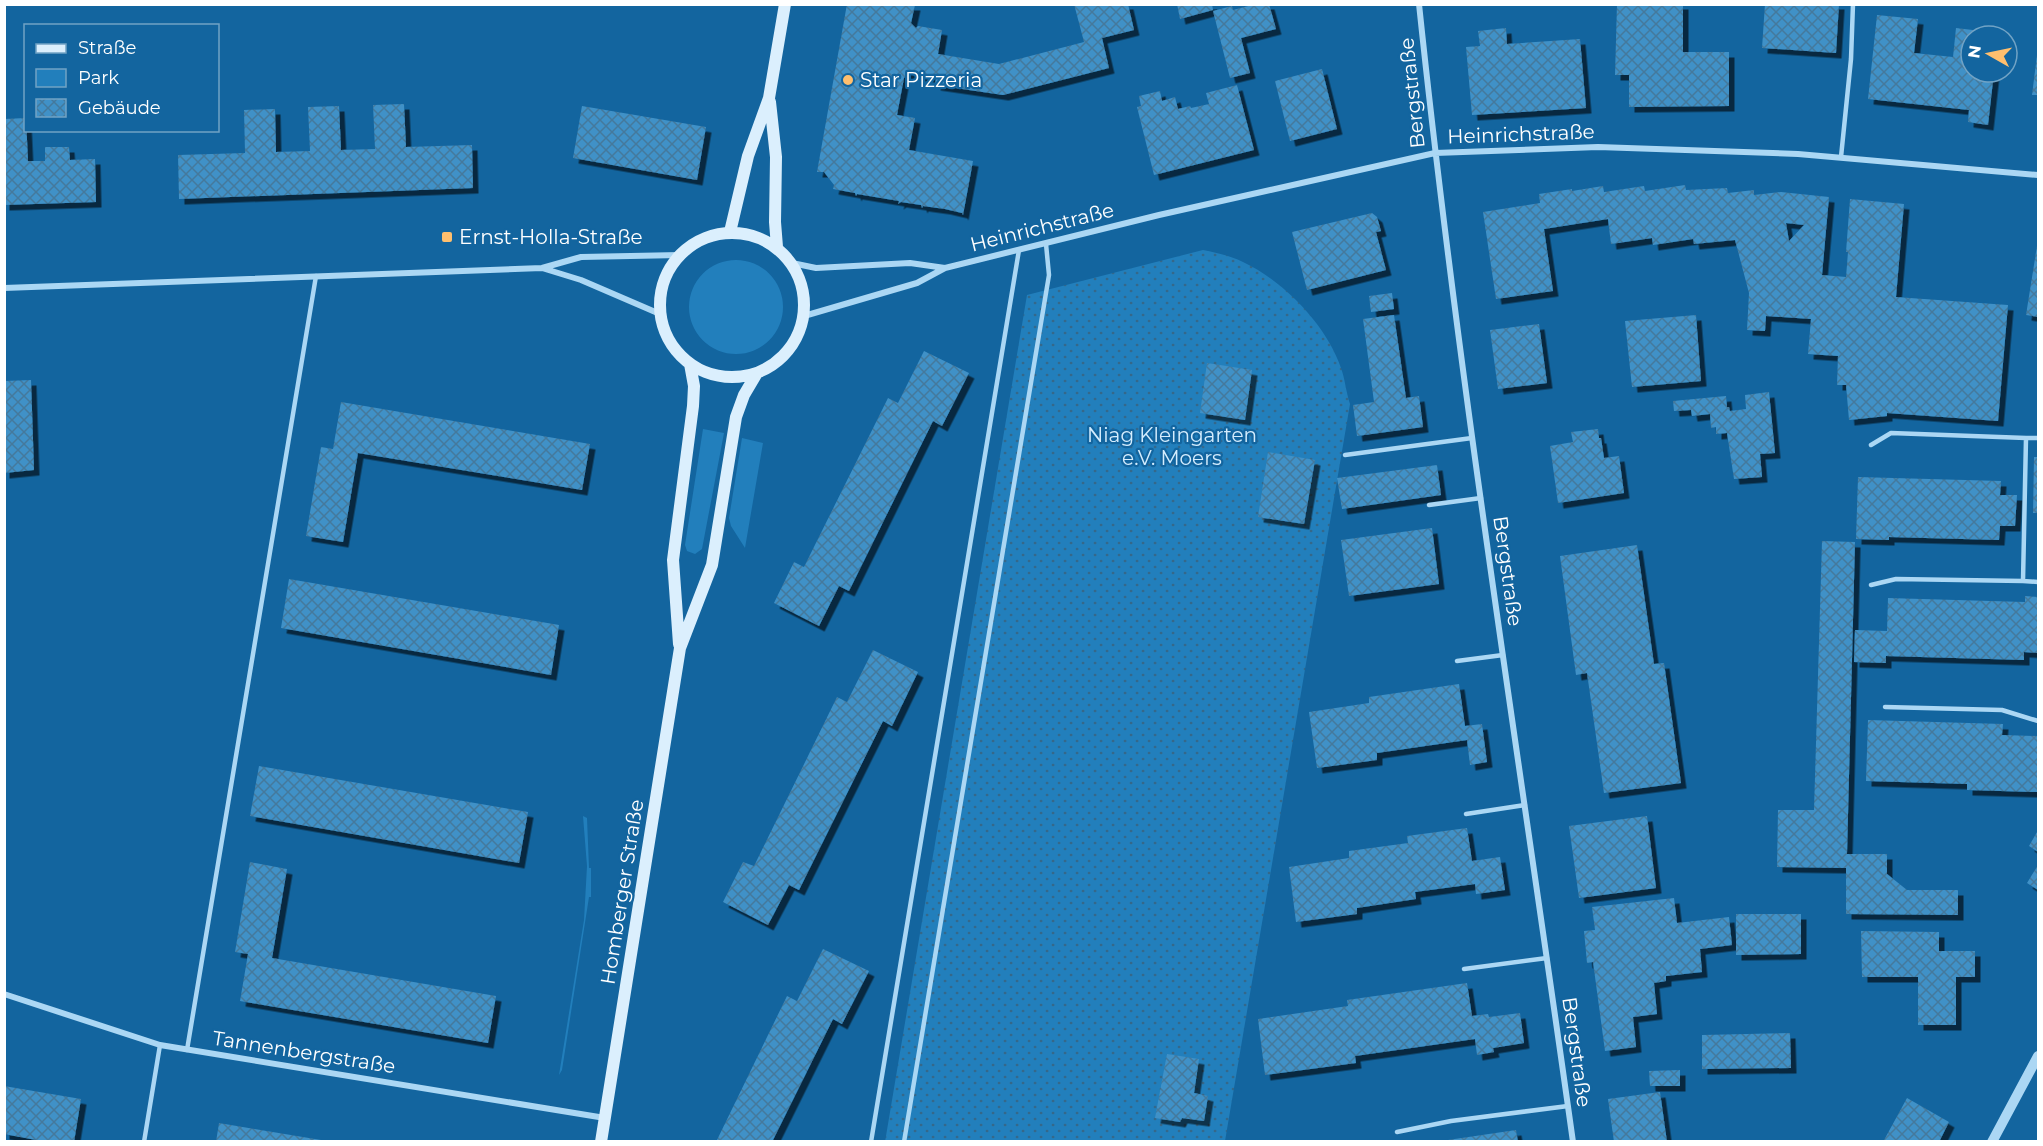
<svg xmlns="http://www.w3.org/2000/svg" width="2043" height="1146" viewBox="0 0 2043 1146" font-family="Montserrat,sans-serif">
<defs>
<pattern id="garden-dots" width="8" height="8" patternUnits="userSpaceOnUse" patternTransform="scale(1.5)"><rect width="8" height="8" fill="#227fbc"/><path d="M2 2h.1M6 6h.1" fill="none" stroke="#35688a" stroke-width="1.8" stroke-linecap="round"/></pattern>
<pattern id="building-cross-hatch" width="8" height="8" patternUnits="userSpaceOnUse" patternTransform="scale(1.5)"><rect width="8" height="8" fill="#4091c7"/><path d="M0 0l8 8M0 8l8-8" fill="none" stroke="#44799c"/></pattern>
<filter id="shadow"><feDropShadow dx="5.5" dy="5.5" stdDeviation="0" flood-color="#0009"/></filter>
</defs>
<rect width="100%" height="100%" fill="#13659f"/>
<!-- green -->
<path fill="#227fbc" d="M689 307a47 47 0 1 1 94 0a47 47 0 1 1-94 0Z
M 703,429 L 724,433 L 702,549 L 695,554 L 687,551 L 685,545 Z
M 742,438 L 763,443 L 745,548 L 731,526 L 729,518 Z
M 583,816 L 587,818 L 589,868 L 591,868 L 591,897 L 589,897 L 562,1070 L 559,1075 L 584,920 L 587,866 Z"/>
<!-- garden -->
<path fill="url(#garden-dots)" d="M 1203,250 C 1217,253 1231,256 1243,262 C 1284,281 1327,326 1341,368 C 1345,379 1346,392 1350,404 L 1225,1141 L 885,1142 L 1027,295 Z"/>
<!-- building -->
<path fill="url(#building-cross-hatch)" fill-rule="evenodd" filter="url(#shadow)" d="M 847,4 L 915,5 L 911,23 L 916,28 L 918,26 L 942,30 L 938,54 L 999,64 L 1084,42 L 1074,4 L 1128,4 L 1134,30 L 1102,38 L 1109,68 L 1003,95 L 935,85 L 936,78 L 908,74 L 904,78 L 897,115 L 915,118 L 909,150 L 973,161 L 963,215 L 962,213 L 945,209 L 923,206 L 922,208 L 921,205 L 901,202 L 898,204 L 899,201 L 857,194 L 856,196 L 855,193 L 833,189 L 834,185 L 824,172 L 817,172 Z
M 1177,4 L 1212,4 L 1213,10 L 1180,19 Z
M 1256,4 L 1269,4 L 1276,29 L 1241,38 L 1250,73 L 1230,78 L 1213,11 L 1232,6 L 1233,10 Z
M 1617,4 L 1683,4 L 1683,52 L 1729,52 L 1729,106 L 1629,107 L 1629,75 L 1615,75 Z
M 1765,4 L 1839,4 L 1836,53 L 1762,48 Z
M 1877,15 L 1918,19 L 1914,53 L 1953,57 L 1956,28 L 1981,31 L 1981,36 L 1971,36 L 1971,72 L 1994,72 L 1988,125 L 1968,122 L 1969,110 L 1868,99 Z
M 1506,28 L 1507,44 L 1580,39 L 1586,108 L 1472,115 L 1466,47 L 1480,46 L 1478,31 Z
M 2037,55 L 2038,55 L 2038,95 L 2032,95 Z
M 1322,69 L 1337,129 L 1290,141 L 1275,81 Z
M 1237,85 L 1254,150 L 1154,175 L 1137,107 L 1141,106 L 1139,96 L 1160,91 L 1162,101 L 1175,97 L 1178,109 L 1190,106 L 1191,108 L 1209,104 L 1206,93 Z
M 404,104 L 406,147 L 472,145 L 473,188 L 179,199 L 178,155 L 245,153 L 244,110 L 275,109 L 276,152 L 310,151 L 308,107 L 339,106 L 341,150 L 375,149 L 373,105 Z
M 582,106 L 706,127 L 697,180 L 573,158 Z
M 26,118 L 28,161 L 45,161 L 45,147 L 69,147 L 70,160 L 95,159 L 96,202 L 4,205 L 4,119 Z
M 1685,185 L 1686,190 L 1727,188 L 1728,193 L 1754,190 L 1754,195 L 1781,192 L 1829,197 L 1822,275 L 1846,277 L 1848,252 L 1846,252 L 1850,199 L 1904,204 L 1896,297 L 2008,305 L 1998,421 L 1887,413 L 1887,416 L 1849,420 L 1846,385 L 1837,385 L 1838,356 L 1808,354 L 1811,319 L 1766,316 L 1765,331 L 1747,330 L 1749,293 L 1735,240 L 1694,244 L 1693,239 L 1653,245 L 1652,238 L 1611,244 L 1608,219 L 1544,229 L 1553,291 L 1496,299 L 1483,212 L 1540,203 L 1539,194 L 1572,189 L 1572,191 L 1603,186 L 1604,192 L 1644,186 L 1645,191 ZM 1786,223 L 1804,225 L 1789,241 Z
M 1372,213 L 1377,217 L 1381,231 L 1376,232 L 1386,270 L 1307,290 L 1292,232 Z
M 2037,246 L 2038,246 L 2038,317 L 2026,315 Z
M 1392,293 L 1394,309 L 1371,312 L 1369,296 Z
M 1394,315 L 1406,398 L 1419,396 L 1423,427 L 1357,436 L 1353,405 L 1374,402 L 1363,319 Z
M 1696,315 L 1701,381 L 1632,387 L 1625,321 Z
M 1539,324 L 1547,383 L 1498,389 L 1490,330 Z
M 924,351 L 969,373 L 942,426 L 933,421 L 849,591 L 839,586 L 819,626 L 774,603 L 794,562 L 804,567 L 888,398 L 898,403 Z
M 1207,363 L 1252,370 L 1245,420 L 1200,413 Z
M 31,380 L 34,470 L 4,473 L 4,381 Z
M 1769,392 L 1775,453 L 1760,454 L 1762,477 L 1734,479 L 1727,433 L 1716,434 L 1716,427 L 1711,428 L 1710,414 L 1692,416 L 1691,410 L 1674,411 L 1673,401 L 1726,396 L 1727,407 L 1729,407 L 1730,411 L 1746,409 L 1745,395 Z
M 341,402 L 590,444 L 582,490 L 358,453 L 343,542 L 306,536 L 321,447 L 333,449 Z
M 1598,429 L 1599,438 L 1601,438 L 1604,458 L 1619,456 L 1624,493 L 1558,503 L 1550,446 L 1573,442 L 1571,432 Z
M 1268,452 L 1315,460 L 1304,524 L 1258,517 Z
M 2034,457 L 2038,457 L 2038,513 L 2033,513 Z
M 1437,465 L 1441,495 L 1342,509 L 1337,478 Z
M 1858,477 L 2001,481 L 2000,495 L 2017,495 L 2015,526 L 2000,526 L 1999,540 L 1889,537 L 1889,540 L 1856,539 Z
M 1432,528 L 1439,584 L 1349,596 L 1341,540 Z
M 1822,541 L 1855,542 L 1847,854 L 1887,854 L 1887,874 L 1907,890 L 1958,890 L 1958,915 L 1846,914 L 1846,868 L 1777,867 L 1778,810 L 1814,810 Z
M 1637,545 L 1654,664 L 1664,663 L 1681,783 L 1604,793 L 1587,673 L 1576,675 L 1560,556 Z
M 289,579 L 559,625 L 551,675 L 281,628 Z
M 2025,596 L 2038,597 L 2038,653 L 2024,652 L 2024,660 L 1886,656 L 1886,663 L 1854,662 L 1855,630 L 1887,631 L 1888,598 L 2025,602 Z
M 873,650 L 918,672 L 892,726 L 883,721 L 799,890 L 789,885 L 768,925 L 723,902 L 743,862 L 754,866 L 837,697 L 847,702 Z
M 1459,684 L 1465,726 L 1482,724 L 1487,762 L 1470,765 L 1467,740 L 1377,753 L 1377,760 L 1317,768 L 1309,712 L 1369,703 L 1369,697 Z
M 1868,720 L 2003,724 L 2002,735 L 2038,736 L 2038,792 L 1967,790 L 1967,784 L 1866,781 Z
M 259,766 L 528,812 L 519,863 L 250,816 Z
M 1647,816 L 1656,888 L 1579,898 L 1569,826 Z
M 1467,828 L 1472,861 L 1500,857 L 1505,890 L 1476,894 L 1475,884 L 1415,892 L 1416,899 L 1357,908 L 1357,914 L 1296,922 L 1289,867 L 1349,858 L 1349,851 L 1408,843 L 1407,836 Z
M 2037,832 L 2038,833 L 2038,852 L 2029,846 Z
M 250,862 L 287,869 L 272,958 L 496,996 L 488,1043 L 240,1001 L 248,954 L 235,952 Z
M 2038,865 L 2038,890 L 2027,883 Z
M 1674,898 L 1677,923 L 1729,917 L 1732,945 L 1700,949 L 1702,972 L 1666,976 L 1666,981 L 1654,983 L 1657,1014 L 1633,1017 L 1636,1047 L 1605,1051 L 1593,962 L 1587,963 L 1584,931 L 1595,930 L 1592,907 Z
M 1736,914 L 1801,914 L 1801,954 L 1736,955 Z
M 1861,931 L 1939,932 L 1939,951 L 1975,951 L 1975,977 L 1956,977 L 1956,1025 L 1918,1025 L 1918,977 L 1862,977 Z
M 823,949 L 869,971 L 842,1024 L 833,1019 L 772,1142 L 716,1142 L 787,996 L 797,1001 Z
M 1467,983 L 1472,1016 L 1488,1014 L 1489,1017 L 1520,1013 L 1524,1043 L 1493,1048 L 1494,1052 L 1477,1055 L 1475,1039 L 1355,1056 L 1356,1063 L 1265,1075 L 1258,1019 L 1348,1006 L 1347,1000 Z
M 1790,1033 L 1791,1068 L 1702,1069 L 1702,1035 Z
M 1167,1054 L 1199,1059 L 1194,1093 L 1208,1096 L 1204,1121 L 1182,1118 L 1180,1122 L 1155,1118 Z
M 1680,1070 L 1680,1086 L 1650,1086 L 1649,1071 Z
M 4,1086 L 81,1099 L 74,1142 L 47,1142 L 4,1134 Z
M 1660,1092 L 1667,1142 L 1614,1142 L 1608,1099 Z
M 1907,1098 L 1949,1122 L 1939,1142 L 1883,1142 Z
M 219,1123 L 321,1140 L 321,1142 L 216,1142 Z
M 1516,1130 L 1518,1142 L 1448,1142 L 1448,1140 Z"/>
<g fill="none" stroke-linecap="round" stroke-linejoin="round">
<!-- service -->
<path stroke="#abd7f4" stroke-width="4.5" d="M 1841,157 L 1851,59 L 1853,4
M 2026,438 L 2038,438
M 1871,445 L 1891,433 L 2026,438 L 2023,581 L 1896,579 L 1871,585
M 1345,455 L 1472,438
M 1429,505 L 1481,498
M 2023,581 L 2038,582
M 1457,661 L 1503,655
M 1885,707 L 2002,710 L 2038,721
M 1466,814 L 1525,805
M 1464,969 L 1547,958
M 187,1050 L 316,276
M 1397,1132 L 1451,1121 L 1568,1106
M 144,1142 L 160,1045
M 871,1142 L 1019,250
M 904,1142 L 1049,275 L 1046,244"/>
<!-- minor -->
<path stroke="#abd7f4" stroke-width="6" d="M 1419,4 C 1459,385 1520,763 1573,1142
M 792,263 L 816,268 L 910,263 L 945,268
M 542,268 L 581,280 L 660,314
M 4,288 L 542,268 L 581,257 L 680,255
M 804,316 L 917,283 L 945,268 L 1159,215 L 1435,153 L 1598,147 L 1798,154 L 2038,175
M 4,994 L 160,1045 L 605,1118"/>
<!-- tertiary -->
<path stroke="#abd7f4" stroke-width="10" d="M 1992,1142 L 2038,1056"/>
<!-- secondary -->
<path stroke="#dbeffd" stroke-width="12" d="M 770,102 L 776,157 L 775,222 L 777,247
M 730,232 L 748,156 L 769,98 L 785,4
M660 305a72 72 0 1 1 144 0a72 72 0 1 1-144 0Z
M 679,644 L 673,560 L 693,406 L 694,386 L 690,364
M 601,1142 L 680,648 L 712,565 L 736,417 L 744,395 L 757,373"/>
</g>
<!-- markers -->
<g fill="#ffbf6e" stroke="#13659f" stroke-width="2">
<circle cx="848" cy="80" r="6"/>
<rect x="441" y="231" width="12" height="12" rx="3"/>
</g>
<g text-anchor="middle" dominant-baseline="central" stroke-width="4.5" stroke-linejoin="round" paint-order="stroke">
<!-- poi labels -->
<g font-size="20" fill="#fff" stroke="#13659f" text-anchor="start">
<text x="860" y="80">Star Pizzeria</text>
<text x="459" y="237">Ernst-Holla-Straße</text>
</g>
<!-- street labels -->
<g font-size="20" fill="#fff" stroke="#13659f">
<text transform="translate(1412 93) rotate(-96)">Bergstraße</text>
<text transform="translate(1521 134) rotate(-2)">Heinrichstraße</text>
<text transform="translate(1042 227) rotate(-14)">Heinrichstraße</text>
<text transform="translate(1508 571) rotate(82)">Bergstraße</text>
<text transform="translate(622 892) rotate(-81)">Homberger Straße</text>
<text transform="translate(304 1052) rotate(9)">Tannenbergstraße</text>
<text transform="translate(1577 1052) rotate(82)">Bergstraße</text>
</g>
<!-- park labels -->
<g font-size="20" fill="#d4edfe" stroke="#13659f">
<text x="1172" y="435">Niag Kleingarten<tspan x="1172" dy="23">e.V. Moers</tspan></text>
</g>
</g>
<!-- border -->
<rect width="2043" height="1146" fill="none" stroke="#ffffff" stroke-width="12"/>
<!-- legend -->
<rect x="24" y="24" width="195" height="108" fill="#13659f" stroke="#71a3c5" stroke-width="1.5"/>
<rect x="36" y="44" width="30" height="9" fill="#dbeffd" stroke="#71a3c5" stroke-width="1.5"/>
<text x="78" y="54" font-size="18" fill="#ffffff">Straße</text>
<rect x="36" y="69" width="30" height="18" fill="#227fbc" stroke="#71a3c5" stroke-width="1.5"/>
<text x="78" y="84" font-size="18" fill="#ffffff">Park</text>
<rect x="36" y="99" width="30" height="18" fill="url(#building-cross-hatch)" stroke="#71a3c5" stroke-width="1.5"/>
<text x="78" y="114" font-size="18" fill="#ffffff">Gebäude</text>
<!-- north arrow -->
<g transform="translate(1989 54) rotate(279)"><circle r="28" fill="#13659f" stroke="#71a3c5" stroke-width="1.5"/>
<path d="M0-4.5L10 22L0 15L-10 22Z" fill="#ffbf6e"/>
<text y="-9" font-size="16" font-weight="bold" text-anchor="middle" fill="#ffffff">N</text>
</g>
</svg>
